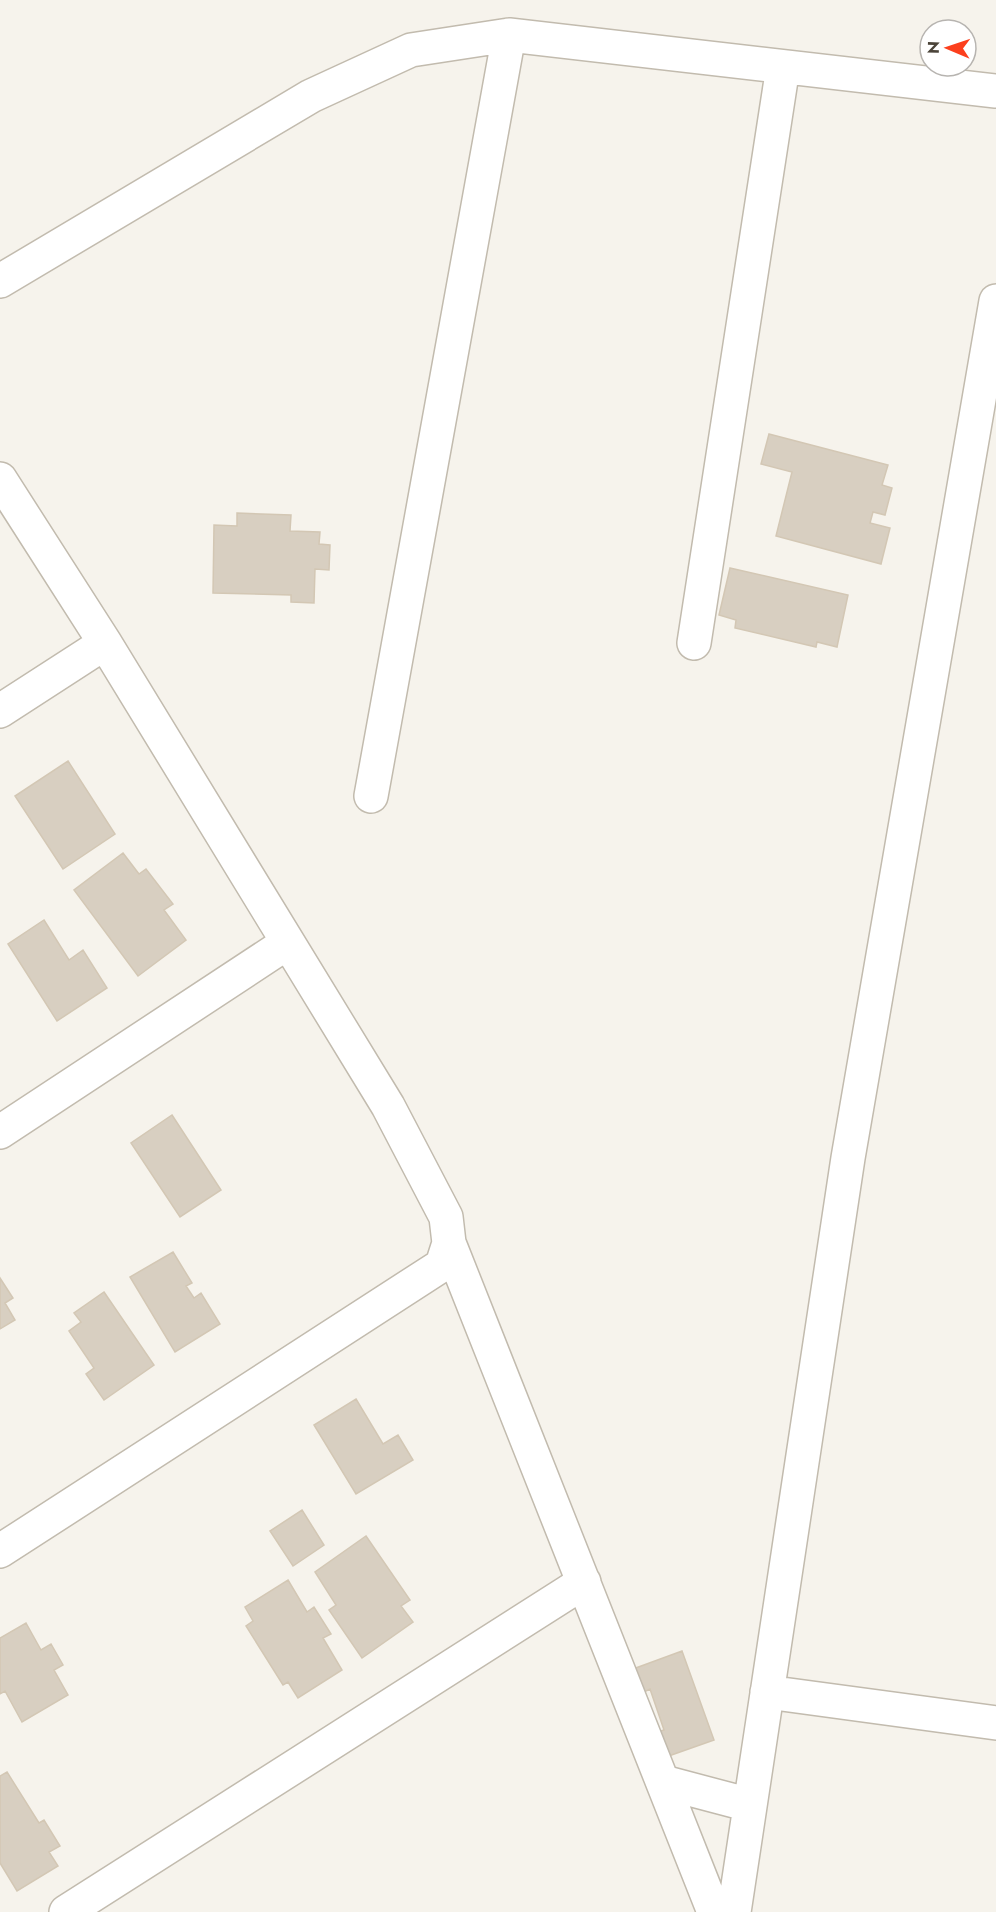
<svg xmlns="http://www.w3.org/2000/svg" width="996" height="1912" viewBox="0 0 996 1912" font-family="Jost,sans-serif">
<rect width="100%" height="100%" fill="#f6f3ec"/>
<!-- building -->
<path fill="#d8cfc1" stroke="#d3c7b4" stroke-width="1.5" d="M 769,434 L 888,465 L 882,485 L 892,488 L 885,515 L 873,512 L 870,523 L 890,528 L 881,564 L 776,536 L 792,472 L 761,464 Z
M 237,513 L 291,515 L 290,531 L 320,532 L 319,544 L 330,545 L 329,570 L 315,569 L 314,603 L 291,602 L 291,595 L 213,593 L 214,525 L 237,526 Z
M 730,568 L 848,595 L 837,647 L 817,642 L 816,647 L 735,628 L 736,620 L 719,615 Z
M 68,761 L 115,834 L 63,869 L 15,796 Z
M 123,853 L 139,874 L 146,869 L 173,904 L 164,910 L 186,940 L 138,976 L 74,890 Z
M 44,920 L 69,960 L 83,950 L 107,988 L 57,1021 L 8,944 Z
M 172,1115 L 221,1190 L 180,1217 L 131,1143 Z
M 173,1252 L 192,1283 L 186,1286 L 194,1298 L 201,1293 L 220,1324 L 175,1352 L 130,1277 Z
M 0,1278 L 13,1298 L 5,1303 L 15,1320 L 0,1329 Z
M 104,1292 L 154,1365 L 104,1400 L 86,1374 L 94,1368 L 69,1331 L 81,1322 L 74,1313 Z
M 356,1399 L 383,1444 L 398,1435 L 413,1460 L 356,1494 L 314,1425 Z
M 302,1510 L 324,1545 L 293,1566 L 270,1531 Z
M 366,1536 L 410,1600 L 401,1606 L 413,1622 L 362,1658 L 329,1610 L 336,1605 L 315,1572 Z
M 288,1580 L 307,1612 L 314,1607 L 331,1634 L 323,1638 L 342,1670 L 298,1698 L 288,1682 L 283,1685 L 246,1626 L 253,1621 L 245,1607 Z
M 26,1623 L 41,1650 L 51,1644 L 63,1665 L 54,1670 L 68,1695 L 22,1722 L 5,1691 L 0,1694 L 0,1638 Z
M 682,1651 L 714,1740 L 663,1758 L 654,1733 L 664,1730 L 650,1689 L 642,1693 L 633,1669 Z
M 7,1772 L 39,1823 L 44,1820 L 60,1846 L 49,1852 L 58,1866 L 17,1891 L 0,1863 L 0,1776 Z"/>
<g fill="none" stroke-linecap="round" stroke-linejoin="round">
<defs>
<path id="minor" d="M 0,281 L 311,96 L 411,50 L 509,35 L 996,91
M 0,479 L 105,643 L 388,1106 L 446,1217 L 449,1243 L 714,1912
M 694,643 L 783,67
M 0,711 L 105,643
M 371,796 L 509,35
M 0,1132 L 287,943
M 0,1551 L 442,1265 L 449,1243
M 767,1692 L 996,1723
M 663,1782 L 750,1805
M 66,1912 L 584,1582
M 734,1912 L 848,1158 L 996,301"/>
</defs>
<!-- minor casing -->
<use href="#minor" stroke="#c2bbae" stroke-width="36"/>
<!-- minor -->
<use href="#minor" stroke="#fff" stroke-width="33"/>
</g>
<!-- north arrow -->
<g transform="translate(948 48) rotate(272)"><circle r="28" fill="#ffffff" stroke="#b7b4b0" stroke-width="1.5"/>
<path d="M0-4.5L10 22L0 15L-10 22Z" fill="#fc3f1d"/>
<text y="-9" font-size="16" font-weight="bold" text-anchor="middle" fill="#4b4439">N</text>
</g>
</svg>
